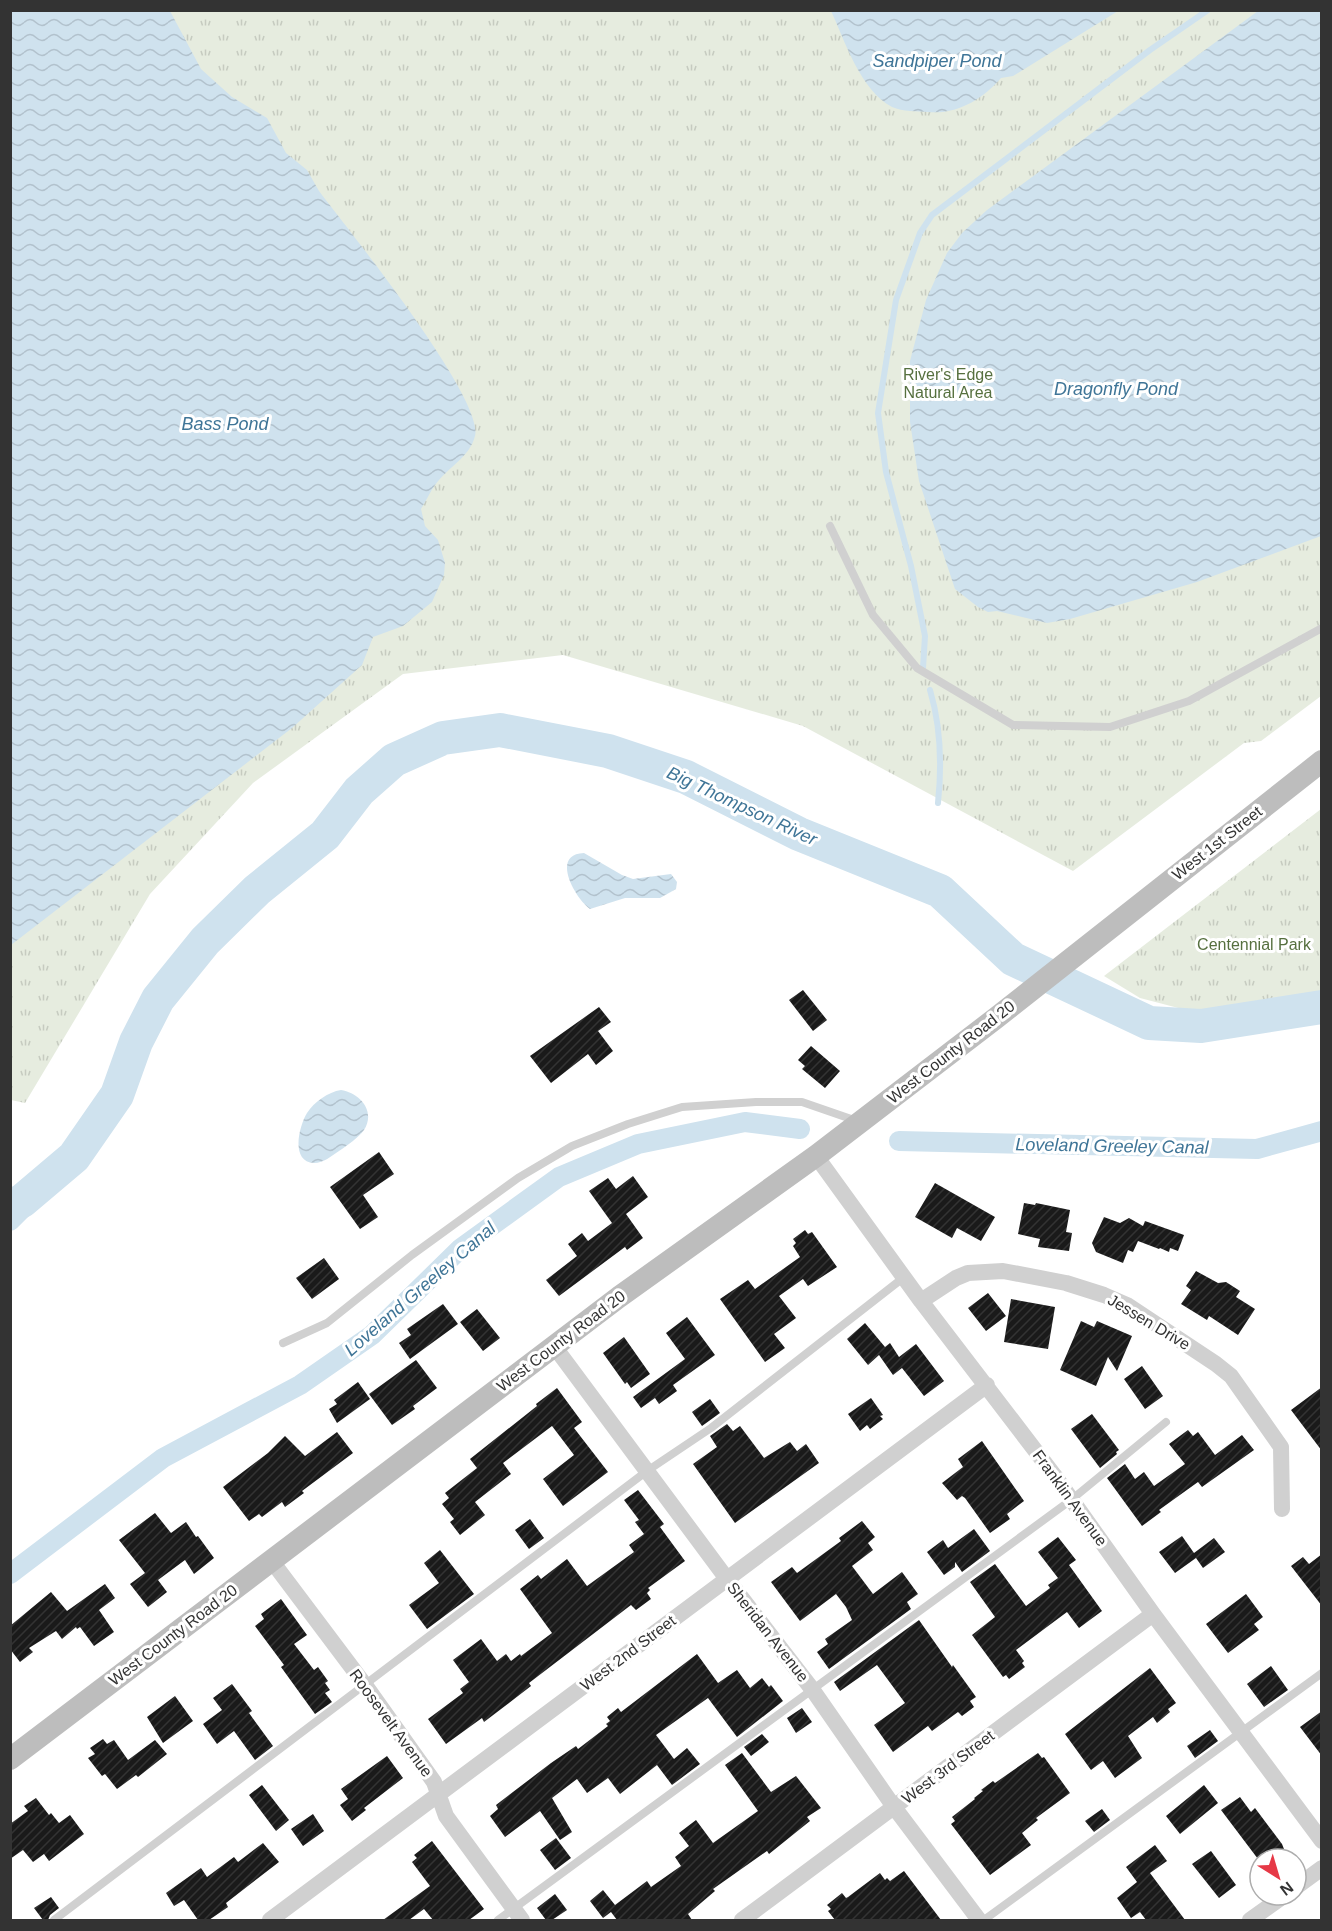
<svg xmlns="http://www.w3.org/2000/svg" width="1332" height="1931" viewBox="0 0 1332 1931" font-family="Arial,sans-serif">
<defs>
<pattern id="park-tufts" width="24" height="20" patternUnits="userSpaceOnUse" patternTransform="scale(1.5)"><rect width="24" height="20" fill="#e6ecdf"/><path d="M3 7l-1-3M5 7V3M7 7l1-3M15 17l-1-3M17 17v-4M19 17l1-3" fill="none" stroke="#c6cbc0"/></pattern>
<pattern id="water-waves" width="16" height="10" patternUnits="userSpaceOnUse" patternTransform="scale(1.5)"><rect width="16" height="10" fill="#cfe2ee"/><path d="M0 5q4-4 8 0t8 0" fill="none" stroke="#b2c2cd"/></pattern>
<pattern id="building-hatch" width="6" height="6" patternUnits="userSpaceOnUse" patternTransform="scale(1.5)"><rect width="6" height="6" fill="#1a1a1a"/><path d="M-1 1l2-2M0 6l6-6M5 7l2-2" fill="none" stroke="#333"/></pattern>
</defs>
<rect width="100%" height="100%" fill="#fff"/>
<!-- park -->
<path fill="url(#park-tufts)" d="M 11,11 L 1321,11 L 1321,696 L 1261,741 L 1244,743 L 1073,871 L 803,726 L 563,655 L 403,674 L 253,783 L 150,894 L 25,1103 L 11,1100 Z
M 1321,809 L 1321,1002 L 1269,1012 L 1243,1013 L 1186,1010 L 1140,998 L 1104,976 Z"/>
<!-- water -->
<path fill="url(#water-waves)" d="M 11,10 L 170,11 L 201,69 L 232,97 L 267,118 L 286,153 L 307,170 L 319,191 C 347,228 485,399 475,436 C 470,457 447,468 435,485 C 430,492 426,501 421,509 L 425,526 L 438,540 L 445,563 L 444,575 L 432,602 L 403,626 L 373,637 L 362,665 L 292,728 L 11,945 Z
M 831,11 L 1118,11 L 1013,76 L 1001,78 C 983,99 957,115 928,112 C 917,111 903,112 892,107 C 860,90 845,41 831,11 Z
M 1258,11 L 1321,11 L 1321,536 L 1197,582 L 1070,619 L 1047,623 L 997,611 L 988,612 L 978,607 L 955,589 L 919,481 L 910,422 L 910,361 L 926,300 L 947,253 L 962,233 L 987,210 Z
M 584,853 L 622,875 L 633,879 L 671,874 L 677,882 L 676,889 L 660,898 L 625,898 L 590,909 C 575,898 550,854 584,853 Z
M 341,1090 C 360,1093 376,1111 364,1130 C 358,1138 348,1145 339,1151 C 331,1156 324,1163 314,1163 C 290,1162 299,1126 307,1113 C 314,1102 328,1092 341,1090 Z"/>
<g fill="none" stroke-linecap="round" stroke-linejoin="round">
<!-- stream -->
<path stroke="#cfe2ee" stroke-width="6" d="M 923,668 L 925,636 L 911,566 L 886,472 L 878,413 L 896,300 L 920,233 L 932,215 L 1150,50 L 1208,10
M 930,690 C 941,727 942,765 938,803"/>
<!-- canal -->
<path stroke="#cfe2ee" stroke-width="20" d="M 899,1141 L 1257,1149 L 1322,1131
M 10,1221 L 74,1157
M 10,1574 L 163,1458 L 300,1385 L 372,1335 L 461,1248 L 559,1177 L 638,1144 L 745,1122 L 800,1129"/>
<!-- river -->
<path stroke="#cfe2ee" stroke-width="34" d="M 10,1206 L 22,1201 L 74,1157 L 117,1095 L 136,1042 L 158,999 L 205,941 L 257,890 L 325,835 L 359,791 L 394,760 L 443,738 L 500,730 L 608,751 L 686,777 L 799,834 L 940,891 L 1013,959 L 1149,1023 L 1201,1026 L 1322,1007"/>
</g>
<!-- building -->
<path fill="url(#building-hatch)" d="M 803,990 L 827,1020 L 813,1031 L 789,1000 Z
M 599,1007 L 611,1022 L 598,1031 L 613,1051 L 596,1065 L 588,1054 L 551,1083 L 530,1056 Z
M 811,1046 L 840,1071 L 825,1088 L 802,1069 L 805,1066 L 798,1060 Z
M 379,1152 L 394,1174 L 363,1195 L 378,1217 L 360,1229 L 330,1187 Z
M 633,1176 L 648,1197 L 626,1214 L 643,1238 L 627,1250 L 625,1247 L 559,1296 L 546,1280 L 577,1256 L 568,1244 L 582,1233 L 588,1241 L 612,1223 L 589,1191 L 608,1178 L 616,1189 Z
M 935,1183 L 995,1217 L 981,1241 L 957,1228 L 952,1238 L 915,1217 Z
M 1024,1203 L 1035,1205 L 1036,1203 L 1070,1210 L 1066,1232 L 1072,1233 L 1069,1251 L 1038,1247 L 1040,1239 L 1018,1234 Z
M 1104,1217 L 1120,1223 L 1129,1218 L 1143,1226 L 1145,1221 L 1184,1235 L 1178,1251 L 1170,1248 L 1169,1252 L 1160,1248 L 1159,1249 L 1138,1241 L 1133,1252 L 1128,1250 L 1123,1263 L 1096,1252 L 1092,1243 Z
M 805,1230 L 808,1234 L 812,1232 L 837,1267 L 808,1286 L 803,1279 L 779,1296 L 796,1318 L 774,1334 L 785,1348 L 765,1362 L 720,1299 L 748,1280 L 755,1289 L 800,1257 L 793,1246 L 796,1243 L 793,1239 Z
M 324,1258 L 339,1279 L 312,1299 L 296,1278 Z
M 1196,1271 L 1218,1283 L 1226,1282 L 1240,1291 L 1236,1297 L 1255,1309 L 1238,1335 L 1209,1316 L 1207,1320 L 1181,1304 L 1191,1290 L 1186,1286 Z
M 988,1293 L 1006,1316 L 986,1331 L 968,1308 Z
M 1011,1299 L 1055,1307 L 1048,1349 L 1004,1342 Z
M 443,1304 L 458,1324 L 410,1359 L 399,1343 L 411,1335 L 407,1329 Z
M 477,1309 L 500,1338 L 483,1351 L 460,1322 Z
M 687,1317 L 715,1355 L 673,1385 L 677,1391 L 659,1404 L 655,1398 L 641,1408 L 633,1397 L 685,1359 L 666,1333 Z
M 1081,1321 L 1094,1327 L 1097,1321 L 1132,1336 L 1117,1371 L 1108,1357 L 1096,1386 L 1060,1370 Z
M 865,1323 L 885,1347 L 890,1343 L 899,1357 L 916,1344 L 944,1381 L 924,1396 L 902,1368 L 893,1375 L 879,1355 L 868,1365 L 847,1339 Z
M 624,1337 L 650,1374 L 631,1388 L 627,1382 L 625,1384 L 603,1353 Z
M 416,1360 L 437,1388 L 413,1406 L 415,1409 L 392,1425 L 369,1394 Z
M 1142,1366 L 1163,1396 L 1145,1409 L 1124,1379 Z
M 358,1382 L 370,1399 L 337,1423 L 329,1409 L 337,1404 L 334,1400 Z
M 1322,1387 L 1322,1451 L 1291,1410 Z
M 557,1388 L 582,1422 L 574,1428 L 608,1472 L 563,1506 L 543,1479 L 574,1455 L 552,1426 L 503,1463 L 511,1474 L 475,1502 L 485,1515 L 460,1535 L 450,1522 L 454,1519 L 442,1504 L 449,1498 L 445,1493 L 477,1468 L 470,1459 L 537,1406 L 536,1404 Z
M 871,1398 L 883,1415 L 880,1416 L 883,1419 L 870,1429 L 867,1425 L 860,1431 L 848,1414 Z
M 710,1399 L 720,1413 L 702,1426 L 692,1412 Z
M 1092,1414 L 1119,1450 L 1116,1452 L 1117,1454 L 1100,1468 L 1071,1429 Z
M 727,1424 L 733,1431 L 740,1426 L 764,1458 L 790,1442 L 797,1451 L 806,1444 L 819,1463 L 735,1523 L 693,1464 L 717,1447 L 710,1436 Z
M 1188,1430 L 1193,1436 L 1198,1432 L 1215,1455 L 1242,1435 L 1254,1450 L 1202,1487 L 1198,1482 L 1159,1510 L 1161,1512 L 1142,1526 L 1107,1478 L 1125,1464 L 1135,1479 L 1144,1472 L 1154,1486 L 1185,1464 L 1169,1444 Z
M 337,1432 L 353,1453 L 302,1491 L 304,1493 L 285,1507 L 282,1502 L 262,1517 L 259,1514 L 249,1521 L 223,1487 L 268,1453 L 285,1436 L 305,1456 Z
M 982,1441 L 1024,1501 L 1007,1514 L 1010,1519 L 990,1533 L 965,1498 L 962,1496 L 957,1500 L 942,1483 L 963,1467 L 958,1459 Z
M 638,1490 L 664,1524 L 660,1527 L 685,1561 L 648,1588 L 650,1590 L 647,1593 L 651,1599 L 636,1610 L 631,1605 L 529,1683 L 531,1686 L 505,1706 L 484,1722 L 482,1718 L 446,1744 L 428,1719 L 463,1693 L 460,1689 L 469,1682 L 453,1660 L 481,1639 L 497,1661 L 506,1654 L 511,1661 L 520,1654 L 521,1656 L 552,1633 L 520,1589 L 538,1575 L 541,1579 L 567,1559 L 587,1586 L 634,1552 L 629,1545 L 644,1534 L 635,1522 L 639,1520 L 624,1500 Z
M 155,1513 L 171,1533 L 186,1522 L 196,1537 L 198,1536 L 214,1558 L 194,1574 L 185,1560 L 158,1580 L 167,1592 L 148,1607 L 130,1584 L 145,1573 L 119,1540 Z
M 530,1519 L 544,1538 L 529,1549 L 515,1530 Z
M 862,1521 L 875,1537 L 868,1543 L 873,1550 L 852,1566 L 873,1594 L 902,1572 L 918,1594 L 907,1602 L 911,1609 L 829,1669 L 817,1652 L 828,1644 L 825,1639 L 852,1620 L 846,1607 L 836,1594 L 800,1621 L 771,1582 L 792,1567 L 797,1573 L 841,1541 L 839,1538 Z
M 974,1529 L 990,1551 L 962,1572 L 955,1562 L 955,1567 L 944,1575 L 927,1552 L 943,1540 L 948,1548 Z
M 1182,1536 L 1194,1553 L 1214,1538 L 1225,1552 L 1203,1568 L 1196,1558 L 1175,1573 L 1159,1552 Z
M 1058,1537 L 1076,1560 L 1069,1565 L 1102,1611 L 1079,1628 L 1067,1612 L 1016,1650 L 1024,1661 L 1022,1663 L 1025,1667 L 1009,1679 L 1006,1675 L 1003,1677 L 972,1635 L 995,1617 L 970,1582 L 995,1564 L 1026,1606 L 1050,1588 L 1048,1585 L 1058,1578 L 1038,1552 Z
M 440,1550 L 474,1594 L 427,1629 L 409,1605 L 439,1583 L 424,1563 Z
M 1322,1554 L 1322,1606 L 1291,1566 L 1303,1557 L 1309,1564 Z
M 105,1584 L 115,1598 L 99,1610 L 114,1632 L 94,1646 L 80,1627 L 77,1629 L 76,1627 L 62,1639 L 56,1631 L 29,1648 L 33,1652 L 20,1662 L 10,1649 L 10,1626 L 51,1592 L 67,1611 Z
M 1246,1594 L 1263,1617 L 1254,1624 L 1259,1630 L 1228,1653 L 1206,1624 Z
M 281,1599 L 307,1635 L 294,1644 L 314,1670 L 318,1667 L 328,1681 L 325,1683 L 330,1690 L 325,1693 L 332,1702 L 315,1714 L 281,1667 L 284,1665 L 255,1626 L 264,1619 L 261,1614 Z
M 919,1620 L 952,1667 L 953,1665 L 976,1697 L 970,1701 L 974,1707 L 962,1716 L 958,1712 L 932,1731 L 928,1726 L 893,1752 L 874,1725 L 905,1703 L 877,1665 L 840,1691 L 834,1682 Z
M 697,1654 L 718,1683 L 737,1670 L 750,1688 L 762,1678 L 769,1687 L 771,1685 L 783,1701 L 737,1737 L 708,1698 L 656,1735 L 674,1759 L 687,1748 L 700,1764 L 672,1785 L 657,1765 L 620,1794 L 608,1778 L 587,1793 L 577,1779 L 552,1798 L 572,1832 L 560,1840 L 540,1811 L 505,1837 L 490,1816 L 498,1809 L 496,1805 L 551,1763 L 576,1746 L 578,1749 L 608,1726 L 606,1724 L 610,1721 L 607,1717 L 618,1708 L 621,1712 Z
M 1271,1666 L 1288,1690 L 1264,1707 L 1247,1684 Z
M 1150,1668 L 1176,1703 L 1168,1709 L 1170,1712 L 1157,1723 L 1153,1717 L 1128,1736 L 1142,1758 L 1115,1778 L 1103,1761 L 1091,1770 L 1065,1734 Z
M 232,1684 L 252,1711 L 249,1713 L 273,1746 L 255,1760 L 234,1731 L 217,1744 L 203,1724 L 222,1710 L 213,1698 Z
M 175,1696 L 193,1721 L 163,1743 L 147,1717 Z
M 802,1708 L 812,1722 L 796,1733 L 787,1718 Z
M 1322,1711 L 1322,1756 L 1300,1727 Z
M 1210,1730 L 1218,1741 L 1195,1758 L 1187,1746 Z
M 762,1734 L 769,1742 L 751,1756 L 744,1747 Z
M 103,1739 L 107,1744 L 114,1740 L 128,1760 L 155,1740 L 167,1754 L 138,1777 L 136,1775 L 117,1789 L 105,1774 L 102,1776 L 88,1758 L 95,1754 L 90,1748 Z
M 742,1753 L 771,1792 L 796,1776 L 821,1808 L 807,1817 L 810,1821 L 769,1854 L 767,1851 L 713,1889 L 715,1891 L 688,1914 L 692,1920 L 617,1920 L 611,1912 L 603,1918 L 590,1901 L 603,1890 L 615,1905 L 647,1881 L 651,1887 L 681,1866 L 675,1857 L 689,1846 L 679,1833 L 696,1820 L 713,1843 L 758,1811 L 725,1765 Z
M 1038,1753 L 1042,1758 L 1044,1757 L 1070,1793 L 1036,1818 L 1038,1820 L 1022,1833 L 1031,1845 L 990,1875 L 951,1824 L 955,1821 L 952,1817 L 975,1799 L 974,1798 L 983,1791 L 981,1790 L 993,1781 L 995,1783 Z
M 387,1756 L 403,1778 L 364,1808 L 366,1810 L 352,1821 L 340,1805 L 348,1799 L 341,1789 Z
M 262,1785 L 289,1820 L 276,1831 L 249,1795 Z
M 1204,1785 L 1218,1803 L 1180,1834 L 1166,1816 Z
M 1240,1797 L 1251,1812 L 1255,1808 L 1282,1844 L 1284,1849 L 1271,1859 L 1258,1859 L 1221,1810 Z
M 36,1798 L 49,1815 L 51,1813 L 59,1823 L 70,1815 L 84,1834 L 49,1861 L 44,1854 L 33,1862 L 23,1850 L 10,1859 L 10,1824 L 28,1811 L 24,1806 Z
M 1102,1809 L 1110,1820 L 1094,1832 L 1085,1821 Z
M 313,1814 L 324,1831 L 303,1846 L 291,1829 Z
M 556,1838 L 571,1858 L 555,1870 L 540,1850 Z
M 432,1841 L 484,1909 L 469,1920 L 433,1920 L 424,1909 L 409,1920 L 383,1920 L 430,1886 L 412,1862 L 417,1858 L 414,1855 Z
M 263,1843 L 279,1862 L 226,1903 L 228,1907 L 209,1920 L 198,1920 L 184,1900 L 174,1906 L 166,1893 L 201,1868 L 207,1877 L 234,1857 L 238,1862 Z
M 1155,1845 L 1167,1861 L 1150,1873 L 1185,1920 L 1146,1920 L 1140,1912 L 1131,1918 L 1117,1898 L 1137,1882 L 1126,1867 Z
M 1211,1851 L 1236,1885 L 1219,1898 L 1192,1864 Z
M 904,1871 L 941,1920 L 835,1920 L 828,1911 L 831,1909 L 827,1905 L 842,1893 L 846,1898 L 848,1897 L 880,1873 L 885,1880 L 887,1878 L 890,1881 Z
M 555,1894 L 567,1910 L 552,1920 L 546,1920 L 537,1908 Z
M 51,1897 L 59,1908 L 50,1915 L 48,1920 L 43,1920 L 34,1908 Z"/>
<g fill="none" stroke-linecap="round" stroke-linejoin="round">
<!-- service -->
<path stroke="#d0d0d0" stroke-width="8" d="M 830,526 L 873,615 L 917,668 L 1013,725 L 1110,727 L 1189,701 L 1322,628
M 283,1343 L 327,1323 L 412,1255 L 518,1178 L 572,1146 L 628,1124 L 682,1107 L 756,1102 L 802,1102 L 857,1121
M 54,1920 L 647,1471 L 711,1428 L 903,1278
M 498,1920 L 1071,1500 L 1166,1422
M 984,1920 L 1322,1673"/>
<!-- minor -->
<path stroke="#d0d0d0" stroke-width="16" d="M 816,1156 L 921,1301 L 1054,1475 L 1153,1614 L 1322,1841
M 921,1301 L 956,1278 L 968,1273 L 1003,1271 L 1066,1283 L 1104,1295 L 1127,1305 L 1216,1364 L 1231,1376 L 1281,1447 L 1282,1509
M 554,1346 L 727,1579 L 812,1689 L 894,1807 L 979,1920
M 271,1560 L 365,1685 L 434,1782 L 446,1816 L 522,1920
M 1296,1887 L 1322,1868
M 270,1920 L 987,1385
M 742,1920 L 1153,1614
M 1250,1920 L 1285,1895"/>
<!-- secondary -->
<path stroke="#bdbdbd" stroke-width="22" d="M 10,1759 L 619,1297 L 816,1156 L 996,1018 L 1322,761"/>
</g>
<g text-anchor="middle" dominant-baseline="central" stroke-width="6" stroke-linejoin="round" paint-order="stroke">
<!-- park labels -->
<g font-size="16" fill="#56703f" stroke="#fff">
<text x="948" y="374">River's Edge<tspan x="948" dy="18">Natural Area</tspan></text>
<text x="1254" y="944">Centennial Park</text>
</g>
<!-- street labels -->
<g font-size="16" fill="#333" stroke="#fff">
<text transform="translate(1217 843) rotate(-38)">West 1st Street</text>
<text transform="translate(951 1052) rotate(-38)">West County Road 20</text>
<text transform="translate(1149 1322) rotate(31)">Jessen Drive</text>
<text transform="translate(561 1341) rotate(-37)">West County Road 20</text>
<text transform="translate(1070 1498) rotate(54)">Franklin Avenue</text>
<text transform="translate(768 1632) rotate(52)">Sheridan Avenue</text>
<text transform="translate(173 1635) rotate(-37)">West County Road 20</text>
<text transform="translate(628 1653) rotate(-37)">West 2nd Street</text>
<text transform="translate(391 1723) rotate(54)">Roosevelt Avenue</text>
<text transform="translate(948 1767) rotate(-37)">West 3rd Street</text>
</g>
<!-- water labels -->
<g font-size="18" font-style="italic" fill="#3f7597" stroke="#fff">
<text x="937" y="61">Sandpiper Pond</text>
<text x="1116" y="389">Dragonfly Pond</text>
<text x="225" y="424">Bass Pond</text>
<text transform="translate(742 806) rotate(25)">Big Thompson River</text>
<text transform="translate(1112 1146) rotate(1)">Loveland Greeley Canal</text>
<text transform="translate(420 1289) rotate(-41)">Loveland Greeley Canal</text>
</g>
</g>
<!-- border -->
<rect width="1332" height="1931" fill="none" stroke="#333333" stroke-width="24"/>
<!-- north arrow -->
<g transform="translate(1278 1877) rotate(143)"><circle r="28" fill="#ffffff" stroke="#adadad" stroke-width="1.5"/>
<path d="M0-4.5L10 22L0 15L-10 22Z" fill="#e63946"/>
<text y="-9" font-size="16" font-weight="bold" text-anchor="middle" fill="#333333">N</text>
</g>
</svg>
